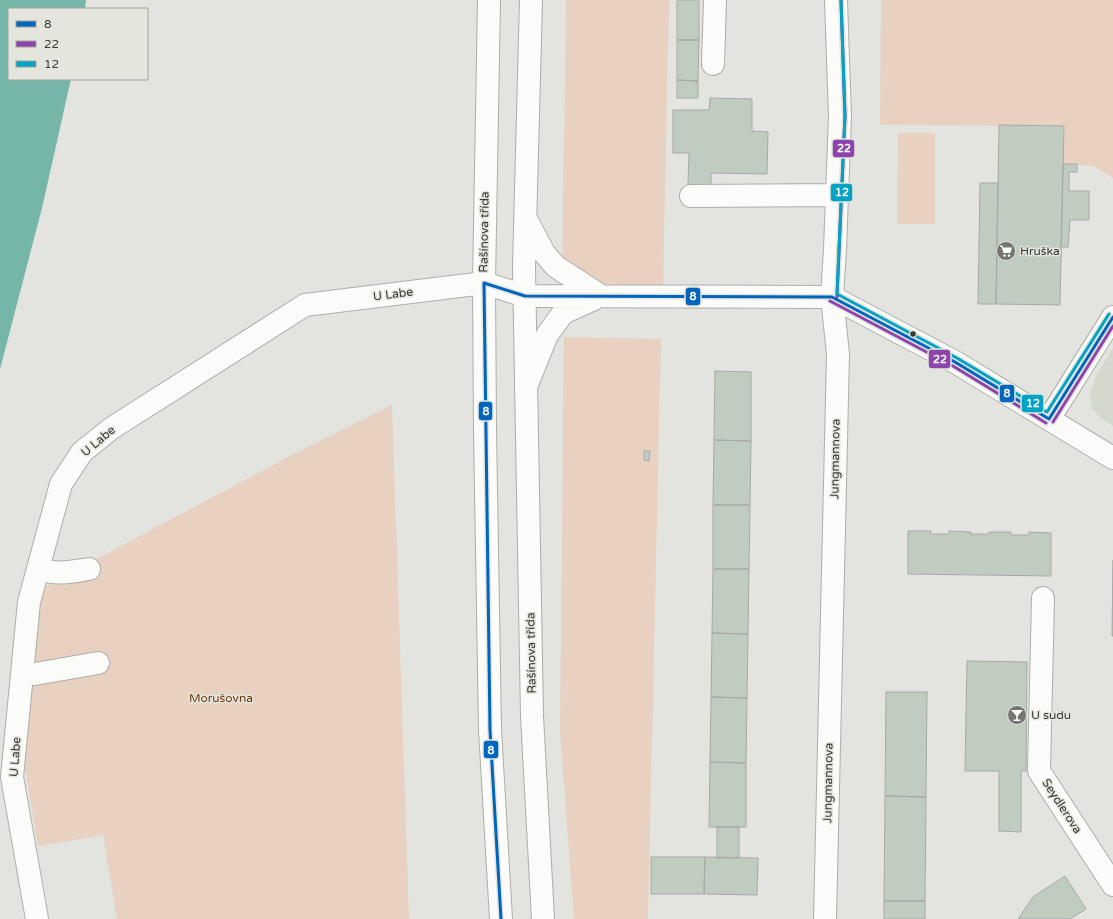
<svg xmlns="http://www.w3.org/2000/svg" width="1113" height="919" viewBox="0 0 1113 919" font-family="'Varela Round',sans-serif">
<rect width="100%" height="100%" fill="#e3e4df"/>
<!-- built -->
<path fill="#d5d8cd" d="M 1113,348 L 1113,426 L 1101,418 L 1092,408 L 1090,394 L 1096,376 Z"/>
<!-- green -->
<path fill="#e8d1c0" d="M 566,0 L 669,0 L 663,289 L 562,280 Z
M 881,0 L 1113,0 L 1113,178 L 1093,166 L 1063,164 L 1063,126 L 880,125 Z
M 898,133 L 935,133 L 935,224 L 897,224 Z
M 564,337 L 661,339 L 648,919 L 574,919 L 560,731 Z
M 392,405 L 409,919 L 117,919 L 103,835 L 38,846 L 24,762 L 38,590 L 290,456 Z"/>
<!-- water -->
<path fill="#76b6a9" d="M 0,0 L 86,0 L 85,9 L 9,9 L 9,79 L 71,79 L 42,208 L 0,369 Z"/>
<!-- building -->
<path fill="#c1ccc1" stroke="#a7a9a6" d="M 677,0 L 699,0 L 699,40 L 677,40 Z
M 677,40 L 699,40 L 698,81 L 677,80 Z
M 677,80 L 698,81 L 698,98 L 677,98 Z
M 710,98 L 752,99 L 752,131 L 768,132 L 767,174 L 711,173 L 711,185 L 688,185 L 689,153 L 673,153 L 673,110 L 709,110 Z
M 999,125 L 1064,126 L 1060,305 L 996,304 Z
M 1063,164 L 1077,164 L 1077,172 L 1069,172 L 1069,191 L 1089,191 L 1089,220 L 1070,220 L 1068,247 L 1061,247 Z
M 980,183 L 998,183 L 996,304 L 978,304 Z
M 715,371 L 751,372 L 751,441 L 714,440 Z
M 714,440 L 751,441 L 750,505 L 713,505 Z
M 644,451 L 650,451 L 649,461 L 644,460 Z
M 713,505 L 750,505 L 749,569 L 713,569 Z
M 908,531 L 931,531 L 930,534 L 949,534 L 949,531 L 971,532 L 970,534 L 989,534 L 989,532 L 1011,532 L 1011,535 L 1029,535 L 1029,532 L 1051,533 L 1051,576 L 908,574 Z
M 1113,560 L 1113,636 L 1112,636 Z
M 713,569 L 749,569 L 748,634 L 712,633 Z
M 712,633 L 748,634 L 747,698 L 711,697 Z
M 967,661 L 1027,662 L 1026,771 L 1021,771 L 1021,832 L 999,831 L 999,771 L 965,771 Z
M 886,692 L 928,692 L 927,693 L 926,797 L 885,796 Z
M 711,697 L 747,698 L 746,763 L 710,762 Z
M 710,762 L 746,763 L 746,827 L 709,827 Z
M 885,796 L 926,797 L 925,901 L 884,901 Z
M 717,827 L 739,827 L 739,858 L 717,858 Z
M 651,857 L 705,857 L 704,894 L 651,894 Z
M 705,857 L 758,858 L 757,895 L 704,894 Z
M 1065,876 L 1086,909 L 1070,919 L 1018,919 L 1033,897 Z
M 884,901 L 925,901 L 925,919 L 884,919 Z"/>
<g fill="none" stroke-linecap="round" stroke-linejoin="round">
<defs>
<path id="minor" d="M 713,64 L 715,0
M 691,196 L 837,195
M 526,219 L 544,253 L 555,266 L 601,296
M 526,387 L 547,335 L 563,313 L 594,299
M 1049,419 L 1113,317
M 39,569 C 58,575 70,572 89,569
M 1043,598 L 1039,771 L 1113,885
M 35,674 L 98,663
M 37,919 L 12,777 L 29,602 L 61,484 L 82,452 L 112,428 L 305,305 L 484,283 L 525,296 L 832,297 L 955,362 L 1113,458
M 825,919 L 838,354 L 832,297 L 835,249 L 840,116 L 836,0"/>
<path id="major" d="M 489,0 L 484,283 L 485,428 L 490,730 L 501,919
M 531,0 L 524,267 L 532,716 L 543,919"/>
</defs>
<!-- minor casing -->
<use href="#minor" stroke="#adadaa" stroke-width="24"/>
<!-- major casing -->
<use href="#major" stroke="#adadaa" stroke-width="24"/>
<!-- minor -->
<use href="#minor" stroke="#fbfbfa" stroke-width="22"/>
<!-- major -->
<use href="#major" stroke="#fbfbfa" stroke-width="22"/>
<defs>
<path id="bus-1" d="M 501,919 L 490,730 L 484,283 L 525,296 L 832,297 L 955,362 L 1049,419 L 1113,317"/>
<path id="bus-2" d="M 837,297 L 845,116 L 841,0
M 830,301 L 953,366 L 1046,423
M 1053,422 L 1113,326"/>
<path id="bus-3" d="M 841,0 L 845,116 L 837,294 L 957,358 L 1047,412 L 1109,314"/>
</defs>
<!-- bus-1 casing -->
<use href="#bus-1" stroke="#e4e6dd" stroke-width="6"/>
<!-- bus-2 casing -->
<use href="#bus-2" stroke="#e4e6dd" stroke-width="6"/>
<!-- bus-3 casing -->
<use href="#bus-3" stroke="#e4e6dd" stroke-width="6"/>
<!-- bus-1 -->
<use href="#bus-1" stroke="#0065bd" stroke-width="3"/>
<!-- bus-2 -->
<use href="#bus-2" stroke="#8e44ad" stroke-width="3"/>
<!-- bus-3 -->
<use href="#bus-3" stroke="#03a3c6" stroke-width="3"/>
</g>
<!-- icons -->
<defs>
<symbol id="supermarket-disc" viewBox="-11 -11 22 22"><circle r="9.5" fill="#747671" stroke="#e4e6dd"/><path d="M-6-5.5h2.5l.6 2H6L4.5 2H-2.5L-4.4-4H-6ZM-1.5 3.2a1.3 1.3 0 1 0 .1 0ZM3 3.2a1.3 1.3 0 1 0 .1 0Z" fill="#fff"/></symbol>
<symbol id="bar-disc" viewBox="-11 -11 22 22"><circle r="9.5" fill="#747671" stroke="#e4e6dd"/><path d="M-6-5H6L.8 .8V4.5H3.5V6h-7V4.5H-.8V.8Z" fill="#fff"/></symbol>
</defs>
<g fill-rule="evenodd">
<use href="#supermarket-disc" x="995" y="240" width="22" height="22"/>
<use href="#bar-disc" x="1006" y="704" width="22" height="22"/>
</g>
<!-- markers -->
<circle fill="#393a36" stroke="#e4e6dd" stroke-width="1.5" cx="913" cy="334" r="3.5"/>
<g text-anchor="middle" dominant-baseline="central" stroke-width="3" stroke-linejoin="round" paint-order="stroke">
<!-- street labels -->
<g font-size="12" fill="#393a36" stroke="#e4e6dd">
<text transform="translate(484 232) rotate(-89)">Rašínova třída</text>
<text transform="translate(393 294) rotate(-7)">U Labe</text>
<text transform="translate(98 441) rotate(-40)">U Labe</text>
<text transform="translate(835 459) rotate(-89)">Jungmannova</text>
<text transform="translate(531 653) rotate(-91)">Rašínova třída</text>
<text transform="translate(15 757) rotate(-86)">U Labe</text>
<text transform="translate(828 783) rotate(-89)">Jungmannova</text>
<text transform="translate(1062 806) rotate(57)">Seydlerova</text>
</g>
<!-- poi labels -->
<g font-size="12" fill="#393a36" stroke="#e4e6dd" text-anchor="start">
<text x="1020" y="251">Hruška</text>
<text x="1031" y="715">U sudu</text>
</g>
<!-- park labels -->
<g font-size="12" fill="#733b0e" stroke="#e4e6dd">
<text x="221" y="698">Morušovna</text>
</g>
</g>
<g stroke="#e4e6dd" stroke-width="1.5">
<rect x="832" y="139" width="23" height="19" rx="4" fill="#8e44ad"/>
<rect x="830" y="183" width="23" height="19" rx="4" fill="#03a3c6"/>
<rect x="685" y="287" width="16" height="19" rx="4" fill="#0065bd"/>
<rect x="928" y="349" width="23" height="20" rx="4" fill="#8e44ad"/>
<rect x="999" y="384" width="16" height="19" rx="4" fill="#0065bd"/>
<rect x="1021" y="394" width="23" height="19" rx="4" fill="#03a3c6"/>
<rect x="478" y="401" width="15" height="20" rx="4" fill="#0065bd"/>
<rect x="483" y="740" width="16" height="19" rx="4" fill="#0065bd"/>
</g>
<g font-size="11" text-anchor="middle" font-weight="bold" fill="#fff">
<text x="844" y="152">22</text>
<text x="842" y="196">12</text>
<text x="693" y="300">8</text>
<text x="940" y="363">22</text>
<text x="1007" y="397">8</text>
<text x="1033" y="407">12</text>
<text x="486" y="415">8</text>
<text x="491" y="754">8</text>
</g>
<!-- legend -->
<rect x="8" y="8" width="140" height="72" fill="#e4e6dd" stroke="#a0a19a"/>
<rect x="16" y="21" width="20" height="6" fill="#0065bd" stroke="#a0a19a"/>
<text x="44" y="28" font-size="12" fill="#393a36">8</text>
<rect x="16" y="41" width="20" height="6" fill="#8e44ad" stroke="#a0a19a"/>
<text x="44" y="48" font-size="12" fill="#393a36">22</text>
<rect x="16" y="61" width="20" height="6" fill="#03a3c6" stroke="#a0a19a"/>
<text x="44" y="68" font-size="12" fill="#393a36">12</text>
</svg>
